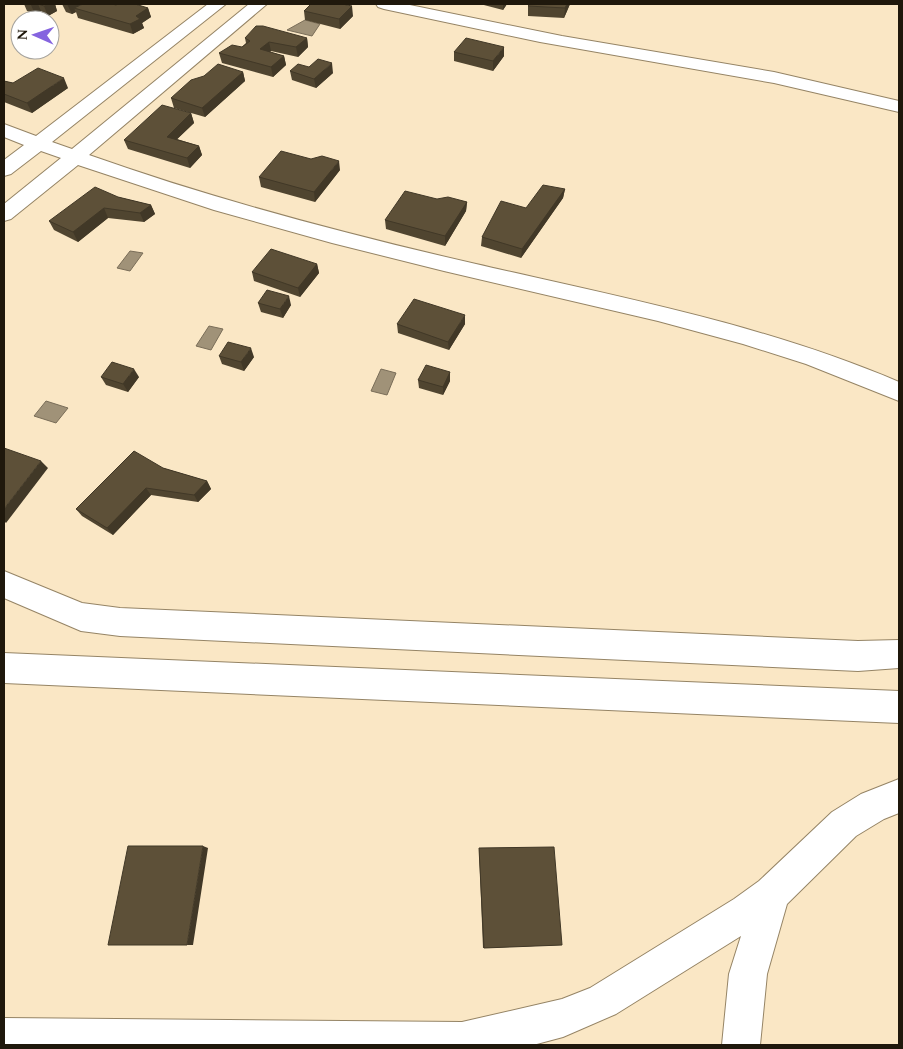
<svg xmlns="http://www.w3.org/2000/svg" width="903" height="1049" viewBox="0 0 903 1049" font-family="Spectral,serif">
<rect width="100%" height="100%" fill="#fae7c5"/>
<!-- water -->
<path fill="#a09278" stroke="#796d58" d="M 305,20 L 320,24 L 312,36 L 287,30 Z
M 130,251 L 143,253 L 130,271 L 117,268 Z
M 209,326 L 223,329 L 211,350 L 196,346 Z
M 381,369 L 396,373 L 387,395 L 371,391 Z
M 46,401 L 68,408 L 56,423 L 34,416 Z"/>
<g fill="none" stroke-linecap="round" stroke-linejoin="round">
<defs>
<path id="minor" d="M 208,4 L 226,4 L 52,142 L 72,149 L 249,4 L 267,4 L 89,155 C 216,200 345,234 476,264 C 619,297 763,324 899,382 L 899,401 L 806,364 L 743,344 L 658,321 L 444,271 L 332,243 L 214,210 L 78,165 L 11,219 L 4,221 L 4,204 L 61,158 L 41,151 L 11,174 L 4,176 L 4,160 L 24,145 L 4,137 L 4,124 L 36,136 Z
M 376,4 L 405,4 L 562,36 L 774,72 L 899,101 L 899,112 L 774,83 L 540,42 L 384,9 L 378,7 Z
M 4,571 L 82,603 L 120,608 L 858,641 L 899,640 L 899,668 L 858,671 L 120,636 L 81,631 L 4,598 Z
M 4,653 L 899,691 L 899,723 L 4,683 Z
M 899,779 L 899,813 L 884,819 L 856,836 L 787,904 L 767,974 L 760,1045 L 722,1045 L 729,974 L 741,936 L 616,1014 L 563,1037 L 533,1045 L 4,1045 L 4,1018 L 462,1022 L 562,999 L 590,988 L 734,899 L 759,881 L 832,812 L 861,794 Z"/>
</defs>
<!-- minor casing -->
<use href="#minor" stroke="#958465" stroke-width="2"/>
<!-- minor -->
<use href="#minor" fill="#fff" fill-rule="evenodd"/>
</g>
<!-- wall -->
<path fill="#504530" d="M 24,4 L 55,4 L 57,11 L 48,16 L 43,13 L 41,11 L 35,14 L 27,11 Z
M 62,4 L 78,4 L 79,6 L 116,5 L 148,8 L 151,17 L 142,23 L 144,28 L 133,34 L 78,18 L 76,12 L 72,14 L 66,12 Z
M 480,4 L 507,4 L 503,10 Z
M 570,4 L 564,18 L 528,16 L 528,6 Z
M 304,11 L 353,16 L 340,29 L 305,20 Z
M 245,38 L 307,38 L 308,47 L 298,57 L 271,51 L 270,52 L 284,56 L 286,65 L 273,77 L 222,63 L 219,53 L 242,47 L 246,43 Z
M 454,52 L 504,56 L 493,71 L 454,61 Z
M 309,67 L 333,73 L 316,88 L 292,80 L 290,71 Z
M 243,72 L 245,81 L 205,117 L 174,108 L 171,98 Z
M 4,81 L 13,83 L 68,88 L 32,113 L 4,102 Z
M 191,113 L 194,123 L 177,139 L 199,146 L 202,155 L 190,168 L 128,149 L 124,140 Z
M 340,170 L 315,202 L 261,187 L 259,177 Z
M 565,189 L 563,198 L 521,258 L 481,246 L 482,237 L 526,208 Z
M 118,197 L 151,205 L 155,214 L 144,222 L 108,218 L 78,242 L 54,230 L 49,221 Z
M 437,199 L 467,202 L 466,211 L 445,246 L 386,229 L 385,220 Z
M 317,264 L 319,273 L 300,297 L 254,281 L 252,272 Z
M 258,303 L 291,305 L 283,318 L 261,312 Z
M 397,324 L 465,324 L 449,350 L 398,333 Z
M 219,356 L 254,357 L 244,371 L 222,364 Z
M 450,372 L 450,381 L 443,395 L 419,388 L 418,380 Z
M 101,377 L 139,377 L 128,392 L 106,385 Z
M 163,468 L 207,481 L 211,489 L 198,502 L 151,495 L 113,535 L 82,516 L 76,509 Z
M 479,848 L 562,945 L 483,948 L 479,850 Z"/>
<!-- shaded-wall -->
<path fill="#413827" d="M 33,4 L 39,4 L 38,4 L 41,11 L 35,14 L 31,5 Z
M 49,4 L 55,4 L 57,11 L 48,16 L 44,6 Z
M 67,4 L 78,4 L 81,9 L 74,8 L 76,12 L 72,14 Z
M 503,4 L 507,4 L 503,10 Z
M 567,4 L 570,4 L 564,18 L 565,8 Z
M 352,6 L 353,16 L 340,29 L 339,19 Z
M 148,8 L 151,17 L 142,23 L 144,28 L 133,34 L 130,24 L 136,16 Z
M 307,38 L 308,47 L 298,57 L 296,47 Z
M 269,42 L 271,51 L 262,58 L 260,49 Z
M 504,47 L 504,56 L 493,71 L 493,61 Z
M 284,56 L 286,65 L 273,77 L 271,67 Z
M 332,63 L 333,73 L 316,88 L 314,79 Z
M 243,72 L 245,81 L 205,117 L 202,108 Z
M 64,78 L 68,88 L 32,113 L 27,103 Z
M 191,113 L 194,123 L 170,146 L 167,137 Z
M 199,146 L 202,155 L 190,168 L 187,158 Z
M 339,161 L 340,170 L 315,202 L 314,192 Z
M 565,189 L 563,198 L 521,258 L 522,249 Z
M 467,202 L 466,211 L 445,246 L 445,236 Z
M 151,205 L 155,214 L 144,222 L 140,213 Z
M 104,208 L 108,218 L 78,242 L 73,232 Z
M 317,264 L 319,273 L 300,297 L 298,288 Z
M 289,296 L 291,305 L 283,318 L 280,309 Z
M 465,315 L 465,324 L 449,350 L 448,342 Z
M 251,348 L 254,357 L 244,371 L 241,362 Z
M 134,369 L 139,377 L 128,392 L 123,384 Z
M 450,372 L 450,381 L 443,395 L 443,387 Z
M 41,461 L 48,468 L 6,523 L 4,521 L 4,509 Z
M 207,481 L 211,489 L 198,502 L 194,495 Z
M 146,488 L 151,495 L 113,535 L 107,528 Z
M 203,846 L 208,848 L 193,945 L 187,945 Z"/>
<!-- building -->
<path fill="#5d5038" stroke="#413827" d="M 38,4 L 49,4 L 44,6 Z
M 83,4 L 112,4 L 116,5 L 118,4 L 135,4 L 148,8 L 136,16 L 140,19 L 130,24 L 74,8 Z
M 311,4 L 342,4 L 352,6 L 339,19 L 304,11 Z
M 530,4 L 567,4 L 565,8 L 528,6 Z
M 256,26 L 263,26 L 307,38 L 296,47 L 269,42 L 260,49 L 284,56 L 271,67 L 219,53 L 232,45 L 242,47 L 250,41 L 245,38 Z
M 466,38 L 504,47 L 493,61 L 454,52 Z
M 318,59 L 332,63 L 314,79 L 290,71 L 298,64 L 309,67 Z
M 218,64 L 243,72 L 202,108 L 171,98 L 191,80 L 204,76 Z
M 38,68 L 64,78 L 27,103 L 4,94 L 4,81 L 13,83 Z
M 162,105 L 191,113 L 167,137 L 199,146 L 187,158 L 124,140 Z
M 281,151 L 311,159 L 322,156 L 339,161 L 314,192 L 259,177 Z
M 543,185 L 565,189 L 522,249 L 482,237 L 501,201 L 526,208 Z
M 95,187 L 118,197 L 151,205 L 140,213 L 104,208 L 73,232 L 49,221 Z
M 405,191 L 437,199 L 448,197 L 467,202 L 445,236 L 385,220 Z
M 271,249 L 317,264 L 298,288 L 252,272 Z
M 267,290 L 289,296 L 280,309 L 258,303 Z
M 414,299 L 465,315 L 448,342 L 397,324 Z
M 228,342 L 251,348 L 241,362 L 219,356 Z
M 112,362 L 134,369 L 123,384 L 101,377 Z
M 426,365 L 450,372 L 443,387 L 418,380 Z
M 4,448 L 41,461 L 4,509 Z
M 134,451 L 163,468 L 207,481 L 194,495 L 146,488 L 107,528 L 76,509 Z
M 128,846 L 203,846 L 187,945 L 108,945 Z
M 554,847 L 562,945 L 484,948 L 479,848 Z"/>
<!-- border -->
<rect width="903" height="1049" fill="none" stroke="#1f180c" stroke-width="10"/>
<!-- north arrow -->
<g transform="translate(35 35) rotate(272)"><circle r="24" fill="#ffffff" stroke="#a5a39e"/>
<path d="M0-4L9 19L0 12L-9 19Z" fill="#8564df"/>
<text y="-8" font-size="14" font-weight="bold" text-anchor="middle" fill="#1f180c">N</text>
</g>
</svg>
